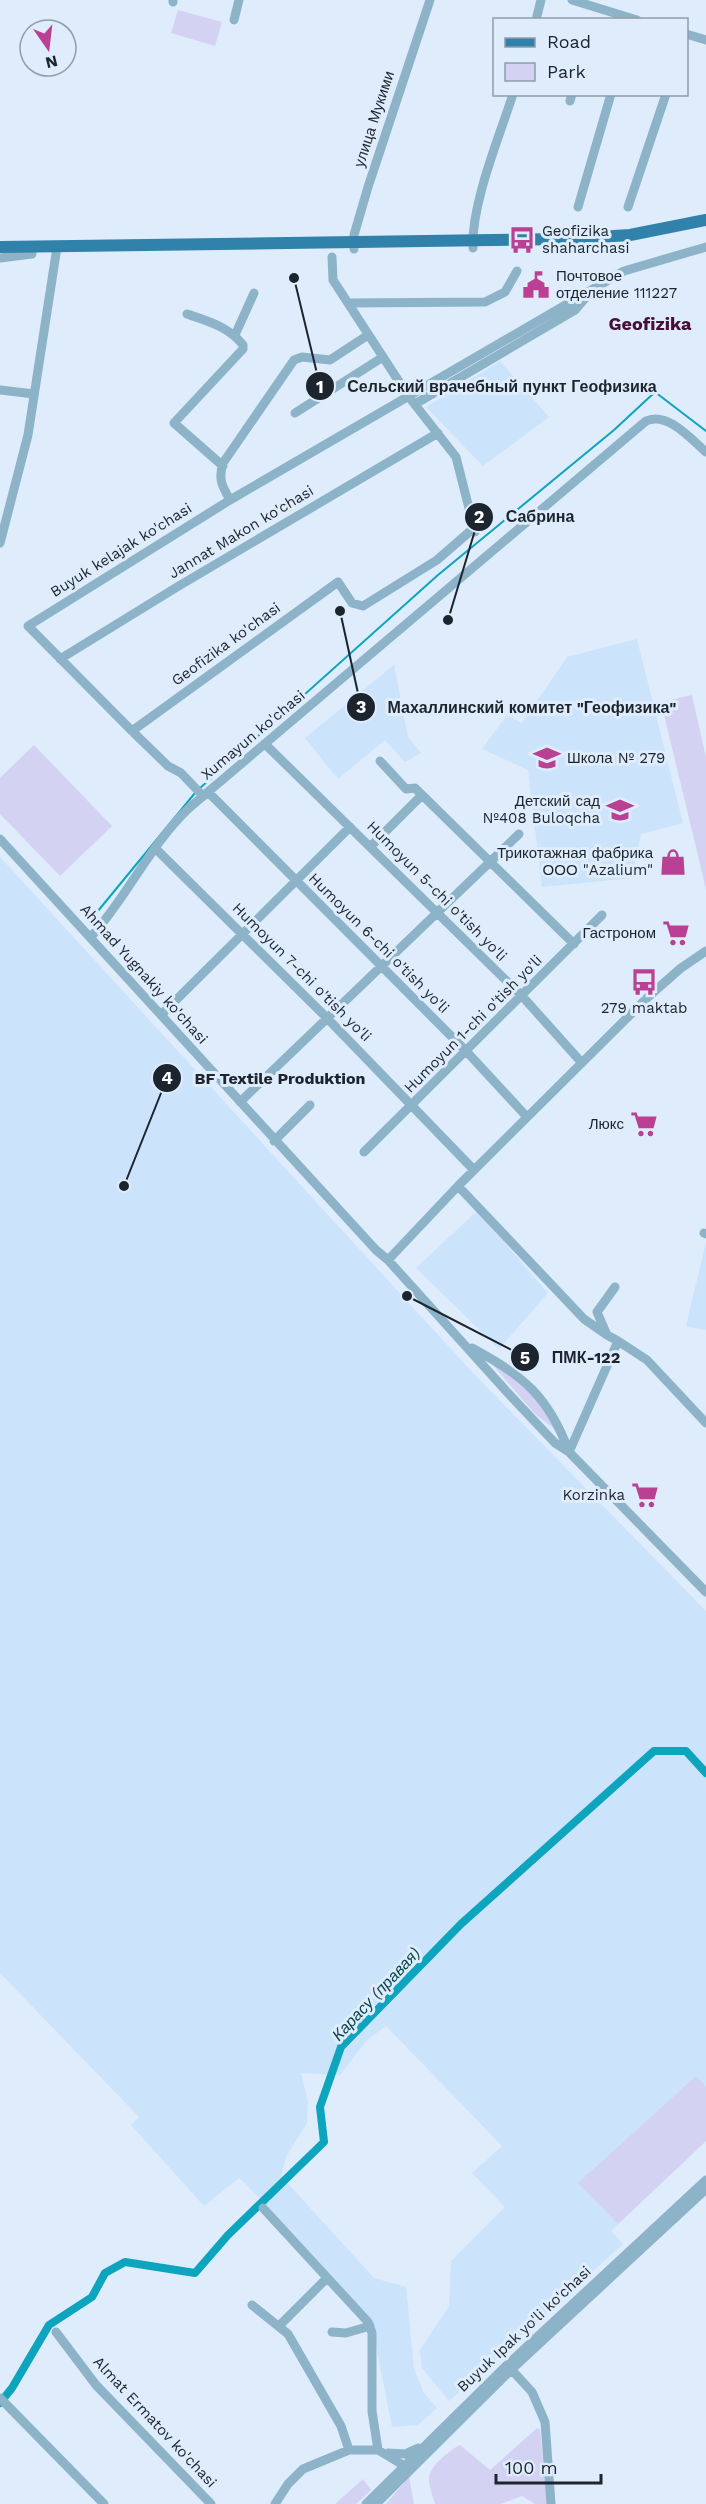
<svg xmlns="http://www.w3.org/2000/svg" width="706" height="2504" viewBox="0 0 706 2504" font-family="'Work Sans',sans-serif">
<rect width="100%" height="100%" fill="#deecfb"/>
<!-- built -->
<path fill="#cce3fc" d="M 500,361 L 549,417 L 483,466 L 426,407 Z
M 637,639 L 683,823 L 641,834 L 632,878 L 542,887 L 528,770 L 482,749 L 507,715 L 522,723 L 567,657 Z
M 394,665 L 408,737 L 421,753 L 405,762 L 385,740 L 338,779 L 305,738 Z
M 0,857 L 472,1372 L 706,1611 L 706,2141 L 611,2231 L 623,2244 L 449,2401 L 422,2368 L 420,2350 L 449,2306 L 451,2261 L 505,2207 L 472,2173 L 502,2146 L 386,2026 L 367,2040 L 340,2075 L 301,2073 L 308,2102 L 307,2123 L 286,2157 L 281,2176 L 374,2278 L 406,2287 L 414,2369 L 424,2393 L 437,2408 L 418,2425 L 392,2427 L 371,2320 L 245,2183 L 239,2178 L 204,2206 L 131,2125 L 139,2117 L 0,1973 Z
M 477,1211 L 548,1293 L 499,1349 L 416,1268 Z
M 706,1242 L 706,1330 L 686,1326 Z"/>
<!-- green -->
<path fill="#d4d2f3" d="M 178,10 L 222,22 L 215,46 L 171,33 Z
M 692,695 L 706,757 L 706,889 L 661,702 Z
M 34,745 L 112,826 L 60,876 L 0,814 L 0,778 Z
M 493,1365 C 515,1375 549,1408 556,1430 L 534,1413 Z
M 696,2076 L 706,2087 L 706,2141 L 618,2224 L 578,2183 Z
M 537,2428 L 540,2429 L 547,2504 L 535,2504 L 522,2496 L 501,2504 L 435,2504 C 433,2496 429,2488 429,2480 C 428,2467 450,2450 460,2445 L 490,2470 Z
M 409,2477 L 414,2504 L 386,2504 Z
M 363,2479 L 371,2490 L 356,2504 L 335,2504 Z"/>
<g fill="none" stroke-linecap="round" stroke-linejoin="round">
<!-- stream -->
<path stroke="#0da4be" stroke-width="2" d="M 199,789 L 438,575 L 614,430 L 655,392 L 706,431
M 93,917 L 195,793"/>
<!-- canal -->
<path stroke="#0da4be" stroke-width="8" d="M 0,2403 L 12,2388 L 49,2325 L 92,2297 L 105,2273 L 125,2262 L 195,2273 L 228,2235 L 324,2142 L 320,2107 L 341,2047 L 461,1924 L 654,1751 L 686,1751 L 706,1773"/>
<!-- minor -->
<path stroke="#8db3c8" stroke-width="9" d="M 572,0 L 637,20
M 173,2 L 173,0
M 234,20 L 239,0
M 536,20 L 541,0
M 686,34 L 706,40
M 570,101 L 572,94
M 578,207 L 611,94
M 628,207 L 666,94
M 473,248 C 471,204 499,138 513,94
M 354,249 L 354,235 L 368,187 L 430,0
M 332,257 L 333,280 L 409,397 L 456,457 L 475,532
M 0,258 L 32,254
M 348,303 L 485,302 L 505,292 L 517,271
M 187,314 C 208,321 229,327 243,345 L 243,349 L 174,423 L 223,466
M 235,335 L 254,293
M 0,390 L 34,394
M 415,404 L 575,310 L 587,296
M 295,413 L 383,357
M 230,500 C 222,486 218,479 223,463 L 294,360 L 302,357 L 330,360 L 368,335
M 0,543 L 28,435 L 57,247
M 60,659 L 177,587 L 438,433
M 132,731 L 338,582 L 352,603 L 363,606 L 437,560 L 475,527
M 266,745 L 522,996 L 582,1063
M 380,761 L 406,789 L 415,788 L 574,944
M 208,792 L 467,1052 L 527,1117
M 203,796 L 181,773 L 168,766 L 132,731 L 28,626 L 230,500 L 624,271 L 706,247
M 0,839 L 376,1250 L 388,1260 L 507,1392 L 555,1443 L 569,1452 L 706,1592
M 370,847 L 422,795
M 156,849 L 328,1019 L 474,1170
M 91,937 C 127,897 150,845 189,808 L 646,421 C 667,411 691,439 706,452
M 162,1014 L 350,827
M 240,1102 L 519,834
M 274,1141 L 310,1105
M 364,1152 L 602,915
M 458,1186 L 584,1319 L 607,1335
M 704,1233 L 706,1234
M 388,1260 L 458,1186 L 648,997 L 681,968 L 706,951
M 618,1341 L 647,1360 L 706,1423
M 472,1348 C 523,1375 549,1397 569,1452
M 569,1452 L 618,1341 L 607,1335 L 597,1312 L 615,1287
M 263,2208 L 368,2322 L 372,2333 L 372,2411 L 378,2450
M 252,2305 L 288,2334 L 341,2426 L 349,2450
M 279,2326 L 327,2278
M 56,2332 L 96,2385 L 211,2504
M 332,2332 L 346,2333 L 370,2326
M 509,2367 L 532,2392 L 545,2422 L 551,2504
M 0,2398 L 104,2504
M 388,2453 L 405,2454 L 418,2448
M 275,2504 L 288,2484 L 303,2469 L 349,2450 L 378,2450 L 408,2468
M 366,2504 L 507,2365 L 706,2180
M 376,2504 L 511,2370 L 706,2189"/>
<!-- major -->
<path stroke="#3182aa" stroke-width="12" d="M 0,247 L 567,239 L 630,235 L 706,220"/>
</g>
<!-- icons -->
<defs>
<symbol id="bus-bare" viewBox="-9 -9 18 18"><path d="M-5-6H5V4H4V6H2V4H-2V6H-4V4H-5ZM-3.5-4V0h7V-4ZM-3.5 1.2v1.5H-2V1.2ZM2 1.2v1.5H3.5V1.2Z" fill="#ba4093" stroke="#deecfb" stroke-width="2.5" paint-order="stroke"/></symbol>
<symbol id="civic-bare" viewBox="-9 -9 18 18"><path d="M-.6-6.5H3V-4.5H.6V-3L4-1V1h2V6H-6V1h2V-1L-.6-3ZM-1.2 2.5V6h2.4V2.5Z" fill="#ba4093" stroke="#deecfb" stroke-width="2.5" paint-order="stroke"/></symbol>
<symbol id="school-bare" viewBox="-9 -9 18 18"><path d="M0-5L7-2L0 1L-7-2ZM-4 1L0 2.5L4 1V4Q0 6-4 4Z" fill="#ba4093" stroke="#deecfb" stroke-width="2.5" paint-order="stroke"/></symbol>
<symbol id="shop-bare" viewBox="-9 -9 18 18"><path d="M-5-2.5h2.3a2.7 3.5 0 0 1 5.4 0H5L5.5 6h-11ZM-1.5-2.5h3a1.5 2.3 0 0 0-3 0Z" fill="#ba4093" stroke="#deecfb" stroke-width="2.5" paint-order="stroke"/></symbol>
<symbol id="supermarket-bare" viewBox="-9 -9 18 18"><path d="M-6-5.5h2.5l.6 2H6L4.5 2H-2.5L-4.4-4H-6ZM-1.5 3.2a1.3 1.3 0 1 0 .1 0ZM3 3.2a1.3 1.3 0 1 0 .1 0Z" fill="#ba4093" stroke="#deecfb" stroke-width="2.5" paint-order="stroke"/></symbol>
</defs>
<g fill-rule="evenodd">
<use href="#bus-bare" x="503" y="221" width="38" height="38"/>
<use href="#civic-bare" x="517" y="266" width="38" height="38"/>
<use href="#school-bare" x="528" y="739" width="38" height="38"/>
<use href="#school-bare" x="601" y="791" width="38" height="38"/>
<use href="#shop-bare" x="654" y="843" width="38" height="38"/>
<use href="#supermarket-bare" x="657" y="914" width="38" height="38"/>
<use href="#bus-bare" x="625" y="963" width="38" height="38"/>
<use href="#supermarket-bare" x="625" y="1105" width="38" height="38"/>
<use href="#supermarket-bare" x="626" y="1476" width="38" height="38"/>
</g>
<g text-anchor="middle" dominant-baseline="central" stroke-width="6" stroke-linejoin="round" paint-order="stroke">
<!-- street labels -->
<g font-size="15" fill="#1c242e" stroke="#deecfb">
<text transform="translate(374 119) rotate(-72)">улица Мукими</text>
<text transform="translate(241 532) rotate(-31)">Jannat Makon ko'chasi</text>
<text transform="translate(121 550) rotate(-32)">Buyuk kelajak ko'chasi</text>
<text transform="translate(226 644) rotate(-36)">Geofizika ko'chasi</text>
<text transform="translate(253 735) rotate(-40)">Xumayun ko'chasi</text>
<text transform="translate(437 891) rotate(45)">Humoyun 5-chi o'tish yo'li</text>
<text transform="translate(379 943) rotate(45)">Humoyun 6-chi o'tish yo'li</text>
<text transform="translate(302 972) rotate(45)">Humoyun 7-chi o'tish yo'li</text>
<text transform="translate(144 974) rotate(48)">Ahmad Yugnakiy ko'chasi</text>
<text transform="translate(473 1024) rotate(-45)">Humoyun 1-chi o'tish yo'li</text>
<text transform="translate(524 2329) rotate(-43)">Buyuk Ipak yo'li ko'chasi</text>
<text transform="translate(155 2422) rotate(47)">Almat Ermatov ko'chasi</text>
</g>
<!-- poi labels -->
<g font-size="15" fill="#1c242e" stroke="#deecfb" text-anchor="end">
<text x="542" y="231" text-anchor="start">Geofizika<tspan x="542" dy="17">shaharchasi</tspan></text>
<text x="556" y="276" text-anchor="start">Почтовое<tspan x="556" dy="17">отделение 111227</tspan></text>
<text x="567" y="758" text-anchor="start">Школа № 279</text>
<text x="600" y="801">Детский сад<tspan x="600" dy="17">№408 Buloqcha</tspan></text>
<text x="653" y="853">Трикотажная фабрика<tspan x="653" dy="17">ООО "Azalium"</tspan></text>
<text x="656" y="933">Гастроном</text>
<text x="644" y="1008" text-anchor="middle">279 maktab</text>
<text x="624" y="1124">Люкс</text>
<text x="625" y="1495">Korzinka</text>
</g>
<!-- water labels -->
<g font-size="16" font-style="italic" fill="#09434e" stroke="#deecfb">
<text transform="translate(376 1994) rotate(-47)">Карасу (правая)</text>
</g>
<!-- quarter labels -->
<g font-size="18" font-weight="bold" fill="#490e37" stroke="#deecfb">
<text x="650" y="323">Geofizika</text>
</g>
</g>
<!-- callouts -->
<path fill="none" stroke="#1c242e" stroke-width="2" d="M294 278L320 386M448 620L479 517M340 611L361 707M124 1186L167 1078M407 1296L525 1357"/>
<g fill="#1c242e" stroke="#deecfb" stroke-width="2">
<circle cx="294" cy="278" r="6"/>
<circle cx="448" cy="620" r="6"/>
<circle cx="340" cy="611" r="6"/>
<circle cx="124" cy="1186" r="6"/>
<circle cx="407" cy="1296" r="6"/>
<circle cx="320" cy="386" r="15"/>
<circle cx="479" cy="517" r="15"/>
<circle cx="361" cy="707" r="15"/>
<circle cx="167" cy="1078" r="15"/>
<circle cx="525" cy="1357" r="15"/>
</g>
<g font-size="18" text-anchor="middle" font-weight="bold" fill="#fff">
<text x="320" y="393">1</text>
<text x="479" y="523">2</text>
<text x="361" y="713">3</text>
<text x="167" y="1084">4</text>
<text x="525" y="1364">5</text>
</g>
<g font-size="16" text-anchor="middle" font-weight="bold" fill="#1c242e" stroke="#deecfb" stroke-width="6" stroke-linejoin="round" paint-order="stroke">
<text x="502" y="392">Сельский врачебный пункт Геофизика</text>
<text x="540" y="522">Сабрина</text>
<text x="532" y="713">Махаллинский комитет "Геофизика"</text>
<text x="280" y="1084">BF Textile Produktion</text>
<text x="586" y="1363">ПМК-122</text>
</g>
<!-- legend -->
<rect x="493" y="18" width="195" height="78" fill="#deecfb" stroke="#909ca9" stroke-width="1.5"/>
<rect x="505" y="38" width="30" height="9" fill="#3182aa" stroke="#909ca9" stroke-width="1.5"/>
<text x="547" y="48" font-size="18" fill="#1c242e">Road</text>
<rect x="505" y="63" width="30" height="18" fill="#d4d2f3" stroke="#909ca9" stroke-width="1.5"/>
<text x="547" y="78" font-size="18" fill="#1c242e">Park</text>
<!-- north arrow -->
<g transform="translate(48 48) rotate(166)"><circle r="28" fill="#deecfb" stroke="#909ca9" stroke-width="1.5"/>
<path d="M0-4.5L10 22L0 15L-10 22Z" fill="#ba4093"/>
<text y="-9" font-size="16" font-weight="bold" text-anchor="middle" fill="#1c242e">N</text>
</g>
<!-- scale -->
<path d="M496 2474v9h105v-9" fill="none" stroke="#1c242e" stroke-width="3"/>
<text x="505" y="2474" font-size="18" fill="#1c242e" stroke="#deecfb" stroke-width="4.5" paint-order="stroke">100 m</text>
</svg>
